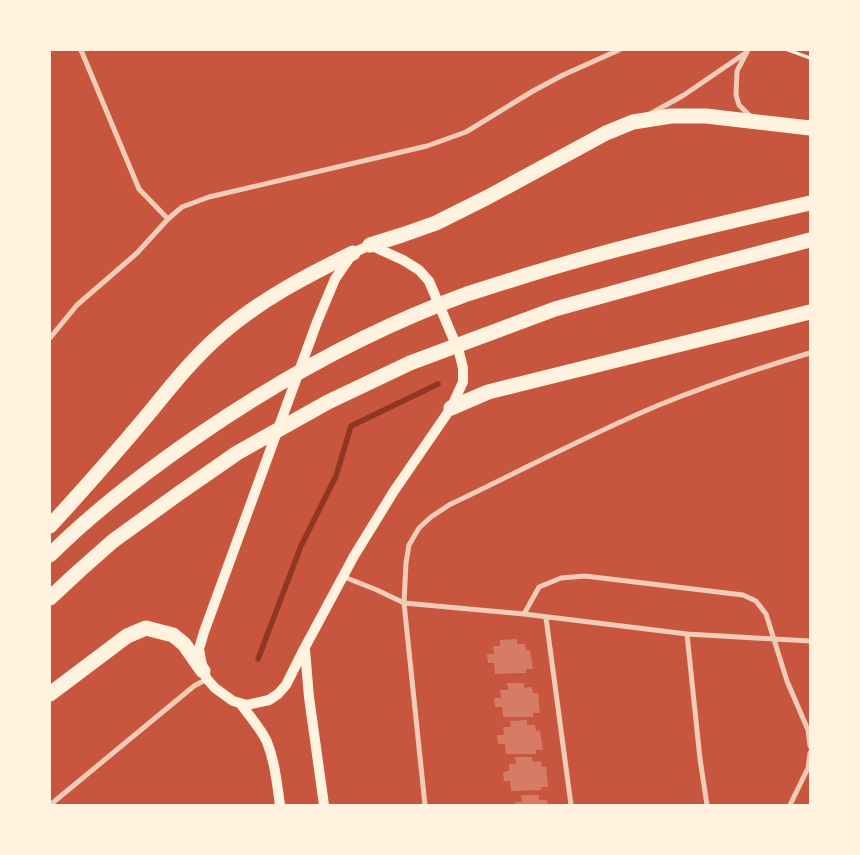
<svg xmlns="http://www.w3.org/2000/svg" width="860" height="855" viewBox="0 0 860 855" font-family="Karla,sans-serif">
<rect width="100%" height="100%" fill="#c8553d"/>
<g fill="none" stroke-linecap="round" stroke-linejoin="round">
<!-- stream -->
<path stroke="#8f3625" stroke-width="5.5" d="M 258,659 L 301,546 L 336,476 L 351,426 L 438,384"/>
</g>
<!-- building -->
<path fill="#d67c66" d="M 517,639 L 517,644 L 525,644 L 526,650 L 530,650 L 533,669 L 526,669 L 526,673 L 495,674 L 494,663 L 488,663 L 487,654 L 494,654 L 493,646 L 500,646 L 500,640 Z
M 507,683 L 524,683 L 524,688 L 532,687 L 533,693 L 538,693 L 540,713 L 533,713 L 533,717 L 503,717 L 502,707 L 495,707 L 494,698 L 501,698 L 500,690 L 508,690 Z
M 527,720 L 527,725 L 535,725 L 536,731 L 540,730 L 543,750 L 536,750 L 536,754 L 506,754 L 505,744 L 498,744 L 497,735 L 504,735 L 503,727 L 511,727 L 510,721 Z
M 515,757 L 532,757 L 533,762 L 541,761 L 542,767 L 546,767 L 548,787 L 541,787 L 542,790 L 511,791 L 510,781 L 504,781 L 503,772 L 509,771 L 509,764 L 516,764 Z
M 521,795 L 539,795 L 539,800 L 547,800 L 548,805 L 515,805 L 515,802 L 522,802 Z"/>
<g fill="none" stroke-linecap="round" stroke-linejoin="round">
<!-- path -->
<path stroke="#fff3e0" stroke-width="3" d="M 788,50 L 810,58"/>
<!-- minor -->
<path stroke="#f1ccb7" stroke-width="5" d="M 650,114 L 684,95 L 747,52 L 737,71 L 736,95 L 739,105 L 750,116
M 168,219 L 182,207 L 209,197 L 427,146 L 466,132 L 533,91 L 563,75 L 619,50
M 50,338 L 77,305 L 137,253 L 168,219 L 139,189 L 81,50
M 344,577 L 377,590 L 404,603 L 524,614 L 687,634 L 810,641
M 524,614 L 539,587 L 561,578 L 585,576 L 743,595 L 756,601 L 766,614 L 787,681 L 808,730 L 810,746
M 546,618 L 571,805
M 687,634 L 700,759 L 707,805
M 50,805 L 194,686 L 207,679
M 425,805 L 404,603 L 406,563 L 409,545 L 419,528 L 431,517 L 449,505 C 519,472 587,435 659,405 C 708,385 759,368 810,353
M 790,805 L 808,768 L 810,753"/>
<!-- secondary -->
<path stroke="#fff3e0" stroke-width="10" d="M 370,245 L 403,260 L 419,270 L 429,281 L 459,352 L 463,368 L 463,382 L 451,408 L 394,491 L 354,556 L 304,649 L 286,685 L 278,694 L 269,700 L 247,705 L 233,701 L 215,688 L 207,679 L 203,671 L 199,649 L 204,632 L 317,322 L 335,279 L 353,253 Z
M 305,650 L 309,697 L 324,805
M 240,703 C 248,714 262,730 267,742 C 275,762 277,784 280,805"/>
<!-- motorway -->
<path stroke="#fff3e0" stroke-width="15" d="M 370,245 L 402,235 L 436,223 L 488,197 L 606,133 L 633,122 L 671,116 L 706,116 L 810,128
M 451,408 L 488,392 L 810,312
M 50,526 C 82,491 114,455 145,418 C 169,389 192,359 221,334 C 260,300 306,276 353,253
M 50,555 C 94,511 144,473 196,437 C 280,379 371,329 467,294 C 486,288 505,282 524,276 C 618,247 714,225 810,203
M 50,598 L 79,571 L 113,541 L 178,494 L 237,453 L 328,402 L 410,363 L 555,309 L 714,265 L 810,240
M 50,694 L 127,636 L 146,628 L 173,635 L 184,644 L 203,671"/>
</g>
<!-- border -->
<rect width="860" height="855" fill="none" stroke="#fff3e0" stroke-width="102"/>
</svg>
